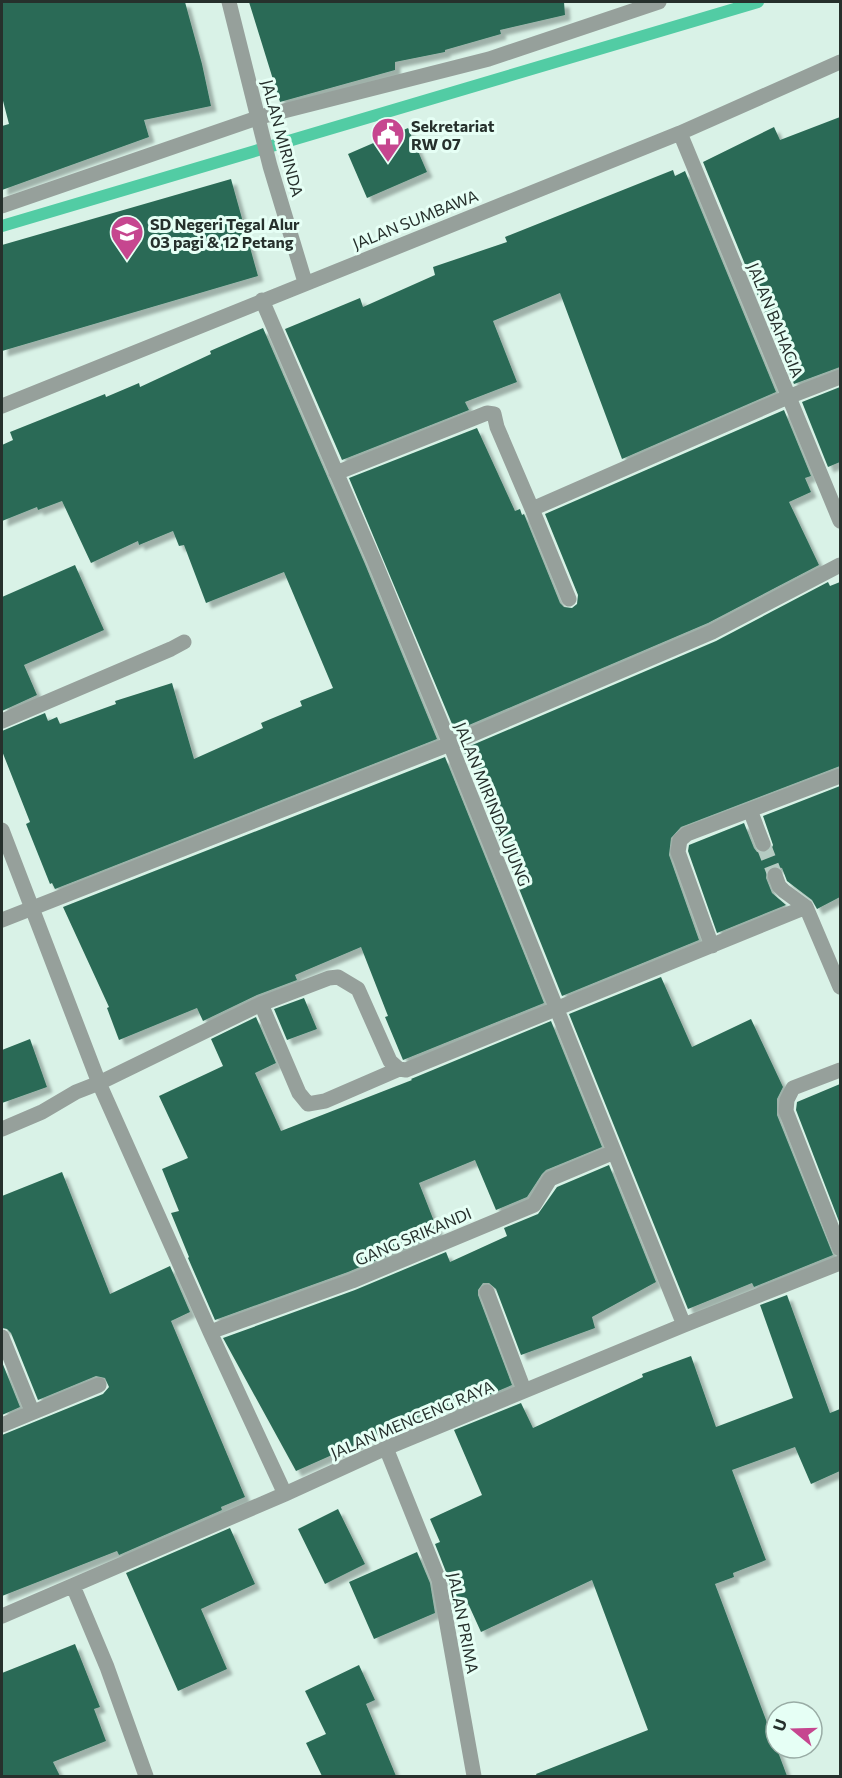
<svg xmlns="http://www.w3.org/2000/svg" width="842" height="1778" viewBox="0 0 842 1778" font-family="Commissioner,sans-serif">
<defs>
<filter id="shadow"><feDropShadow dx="5.5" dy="5.5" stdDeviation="1.5" flood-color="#0004"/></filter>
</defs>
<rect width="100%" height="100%" fill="#d9f2e7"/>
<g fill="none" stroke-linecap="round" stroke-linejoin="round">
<!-- stream -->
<path stroke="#52cca4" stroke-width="12" d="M 2,226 L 758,2"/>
</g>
<!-- building -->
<path fill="#2b6b56" filter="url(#shadow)" d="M 2,2 L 185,2 L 202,64 L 211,106 L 144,120 L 149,137 L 2,190 L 2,126 L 9,124 L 2,97 Z
M 249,2 L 564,2 L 565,15 L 500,30 L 501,34 L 445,50 L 445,52 L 395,62 L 395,70 L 280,102 Z
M 840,117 L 840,367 L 794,384 L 703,162 L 774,127 L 780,140 Z
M 408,128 L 427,172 L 367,198 L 348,154 Z
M 673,170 L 675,176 L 685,171 L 776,392 L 622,459 L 560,293 L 493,321 L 517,382 L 465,402 L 469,410 L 342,460 L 285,329 L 360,298 L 363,307 L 435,275 L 433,267 L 507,242 L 505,237 Z
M 231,179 L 258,276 L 2,351 L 2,245 Z
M 263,328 L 365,564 L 437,739 L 55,889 L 52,883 L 50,884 L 26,824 L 30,822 L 2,751 L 2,731 L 45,713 L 48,721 L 57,717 L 60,724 L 116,704 L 115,701 L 172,683 L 194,759 L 263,728 L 261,723 L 302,706 L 300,701 L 333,688 L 284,572 L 206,603 L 184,545 L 179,546 L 173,531 L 139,545 L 138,541 L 91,563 L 62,501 L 38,510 L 37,507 L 2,521 L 2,445 L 13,440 L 10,432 L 105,394 L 106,397 L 139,383 L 140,387 L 211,354 L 210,351 Z
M 840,387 L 840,462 L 828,467 L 802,402 Z
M 784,410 L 811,476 L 805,478 L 811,492 L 789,502 L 819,565 L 708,623 L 455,731 L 349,478 L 477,428 L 515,511 L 520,509 L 522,515 L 524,514 L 560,603 L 564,607 L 572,608 L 577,604 L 578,595 L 545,514 Z
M 75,565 L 104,630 L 24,665 L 37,695 L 2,711 L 2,597 Z
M 828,582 L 830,586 L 840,582 L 840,766 L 681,827 L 671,838 L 669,855 L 699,940 L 562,996 L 463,749 L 716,641 Z
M 445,757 L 544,1003 L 403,1060 L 385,1017 L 388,1016 L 361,947 L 295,975 L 297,980 L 257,995 L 203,1021 L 197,1008 L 119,1040 L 107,1008 L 109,1007 L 63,907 Z
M 840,786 L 840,897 L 817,909 L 812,900 L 787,881 L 782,868 L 772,866 L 767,869 L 766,878 L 772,893 L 786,905 L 717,933 L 688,851 L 689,845 L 744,823 L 754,848 L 757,852 L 766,853 L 771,850 L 773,845 L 763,816 Z
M 661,977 L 692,1047 L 751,1019 L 783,1087 L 777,1099 L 777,1115 L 833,1255 L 754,1287 L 752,1283 L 688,1309 L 569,1014 Z
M 304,998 L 317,1029 L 287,1040 L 274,1009 Z
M 256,1017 L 276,1063 L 255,1073 L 281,1131 L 412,1080 L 411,1079 L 551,1021 L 602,1147 L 546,1170 L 542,1174 L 527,1197 L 496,1210 L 475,1160 L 419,1183 L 439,1234 L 348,1272 L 215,1320 L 188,1258 L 189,1257 L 171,1213 L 179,1211 L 162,1169 L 188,1158 L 159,1096 L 223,1066 L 211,1039 Z
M 30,1039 L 47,1087 L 2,1103 L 2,1050 Z
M 840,1084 L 840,1224 L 796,1110 L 797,1102 Z
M 609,1165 L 656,1282 L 592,1317 L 595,1328 L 521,1355 L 496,1289 L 489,1283 L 483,1283 L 478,1290 L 478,1295 L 512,1385 L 446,1413 L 443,1406 L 438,1408 L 296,1471 L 223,1338 L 355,1290 L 446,1252 L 450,1262 L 507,1236 L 504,1228 L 538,1214 L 557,1187 Z
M 62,1172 L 110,1294 L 170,1266 L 190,1312 L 171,1321 L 245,1497 L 221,1507 L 222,1510 L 119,1555 L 117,1551 L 2,1596 L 2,1435 L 103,1394 L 109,1387 L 105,1378 L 96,1376 L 38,1400 L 11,1333 L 7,1329 L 2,1328 L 2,1196 Z
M 787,1295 L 830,1413 L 840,1409 L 840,1471 L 811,1484 L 795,1447 L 732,1470 L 766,1560 L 733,1573 L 734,1577 L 715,1584 L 787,1776 L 537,1776 L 536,1774 L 648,1730 L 592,1580 L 481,1632 L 466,1599 L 453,1605 L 448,1577 L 435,1544 L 440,1542 L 430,1519 L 482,1495 L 454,1430 L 521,1403 L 533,1428 L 643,1377 L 642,1374 L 691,1356 L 716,1427 L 793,1398 L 760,1305 Z
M 2,1362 L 20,1407 L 2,1415 Z
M 338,1509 L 365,1564 L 325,1584 L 298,1529 Z
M 230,1528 L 255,1584 L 201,1609 L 227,1669 L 178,1691 L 126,1573 Z
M 417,1552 L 430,1583 L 435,1613 L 374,1639 L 349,1582 Z
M 75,1644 L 100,1707 L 94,1709 L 106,1741 L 53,1762 L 60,1776 L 2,1776 L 2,1673 Z
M 359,1665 L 375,1700 L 366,1704 L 396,1776 L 322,1776 L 306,1743 L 326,1734 L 305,1691 Z"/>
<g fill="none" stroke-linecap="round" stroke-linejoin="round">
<!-- minor-tunnel -->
<path stroke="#b5cbc2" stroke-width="15" stroke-dasharray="15 8" stroke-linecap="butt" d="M 763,844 L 775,875"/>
<!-- minor -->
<path stroke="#96a09b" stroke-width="15" d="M 229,2 L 270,166 L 305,282
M 680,133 L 840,521
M 2,206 L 260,117 L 489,59 L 659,2
M 262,300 L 374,560 L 450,744 L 684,1325
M 2,406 L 680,133 L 840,62
M 336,473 L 487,413 L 494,414 L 497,427 L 532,509 L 788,397 L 840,377
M 532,509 L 569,599
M 2,721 L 171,649 L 184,642
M 750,810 L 763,844
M 2,830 L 99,1083 L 210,1332 L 285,1494
M 775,875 L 779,886 L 784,891 L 806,907 L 840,987
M 2,920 L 450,744 L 712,632 L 840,565
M 712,946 L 678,852 L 680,840 L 687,834 L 840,776
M 261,1004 L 299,1093 L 308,1104 L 325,1101 L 399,1069
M 840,1070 L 793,1088 L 787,1100 L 786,1111 L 840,1249
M 2,1129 L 42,1112 L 76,1092 L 99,1083 L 261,1004 L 329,978 L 338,977 L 358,989 L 390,1061 L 399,1069 L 406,1070 L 806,907
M 487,1292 L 524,1390
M 210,1332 L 352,1281 L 534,1205 L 550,1179 L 614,1152
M 2,1337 L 32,1411
M 2,1425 L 99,1385
M 386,1448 L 439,1580 L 474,1776
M 73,1586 L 107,1667 L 146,1776
M 2,1616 L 285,1494 L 386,1448 L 684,1325 L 840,1263"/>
</g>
<!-- icons -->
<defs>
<symbol id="civic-pin" viewBox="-11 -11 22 30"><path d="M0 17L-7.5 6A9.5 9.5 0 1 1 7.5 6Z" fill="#c6468f" stroke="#e6fff5"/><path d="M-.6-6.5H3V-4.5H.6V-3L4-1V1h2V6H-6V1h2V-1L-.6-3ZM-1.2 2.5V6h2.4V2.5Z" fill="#fff"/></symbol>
<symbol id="school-pin" viewBox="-11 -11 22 30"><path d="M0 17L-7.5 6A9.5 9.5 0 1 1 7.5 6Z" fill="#c6468f" stroke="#e6fff5"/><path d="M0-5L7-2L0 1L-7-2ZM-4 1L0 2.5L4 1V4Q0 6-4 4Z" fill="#fff"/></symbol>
</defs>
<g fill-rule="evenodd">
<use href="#civic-pin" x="369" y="115" width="38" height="52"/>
<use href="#school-pin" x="108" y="213" width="38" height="52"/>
</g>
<g text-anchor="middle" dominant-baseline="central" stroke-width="6" stroke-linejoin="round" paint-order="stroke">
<!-- poi labels -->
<g font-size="16" font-weight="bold" fill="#26302c" stroke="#e6fff5" text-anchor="start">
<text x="411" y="125">Sekretariat<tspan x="411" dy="18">RW 07</tspan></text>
<text x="150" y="223">SD Negeri Tegal Alur<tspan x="150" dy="18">03 pagi &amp; 12 Petang</tspan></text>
</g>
<!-- street labels -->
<g font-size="16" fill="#26302c" stroke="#e6fff5">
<text transform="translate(283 138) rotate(75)">JALAN MIRINDA</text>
<text transform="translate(415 219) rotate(-22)">JALAN SUMBAWA</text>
<text transform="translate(776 320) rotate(68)">JALAN BAHAGIA</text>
<text transform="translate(493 804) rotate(68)">JALAN MIRINDA UJUNG</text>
<text transform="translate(413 1236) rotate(-23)">GANG SRIKANDI</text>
<text transform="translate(412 1419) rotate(-23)">JALAN MENCENG RAYA</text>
<text transform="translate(464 1623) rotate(79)">JALAN PRIMA</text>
</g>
</g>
<!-- border -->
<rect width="842" height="1778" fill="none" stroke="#26302c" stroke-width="6"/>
<!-- north arrow -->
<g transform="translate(794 1730) rotate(289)"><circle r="28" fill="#e6fff5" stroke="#99aca5" stroke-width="1.5"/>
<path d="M0-4.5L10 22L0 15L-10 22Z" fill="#c6468f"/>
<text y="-9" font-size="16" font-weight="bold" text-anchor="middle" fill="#26302c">U</text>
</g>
</svg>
